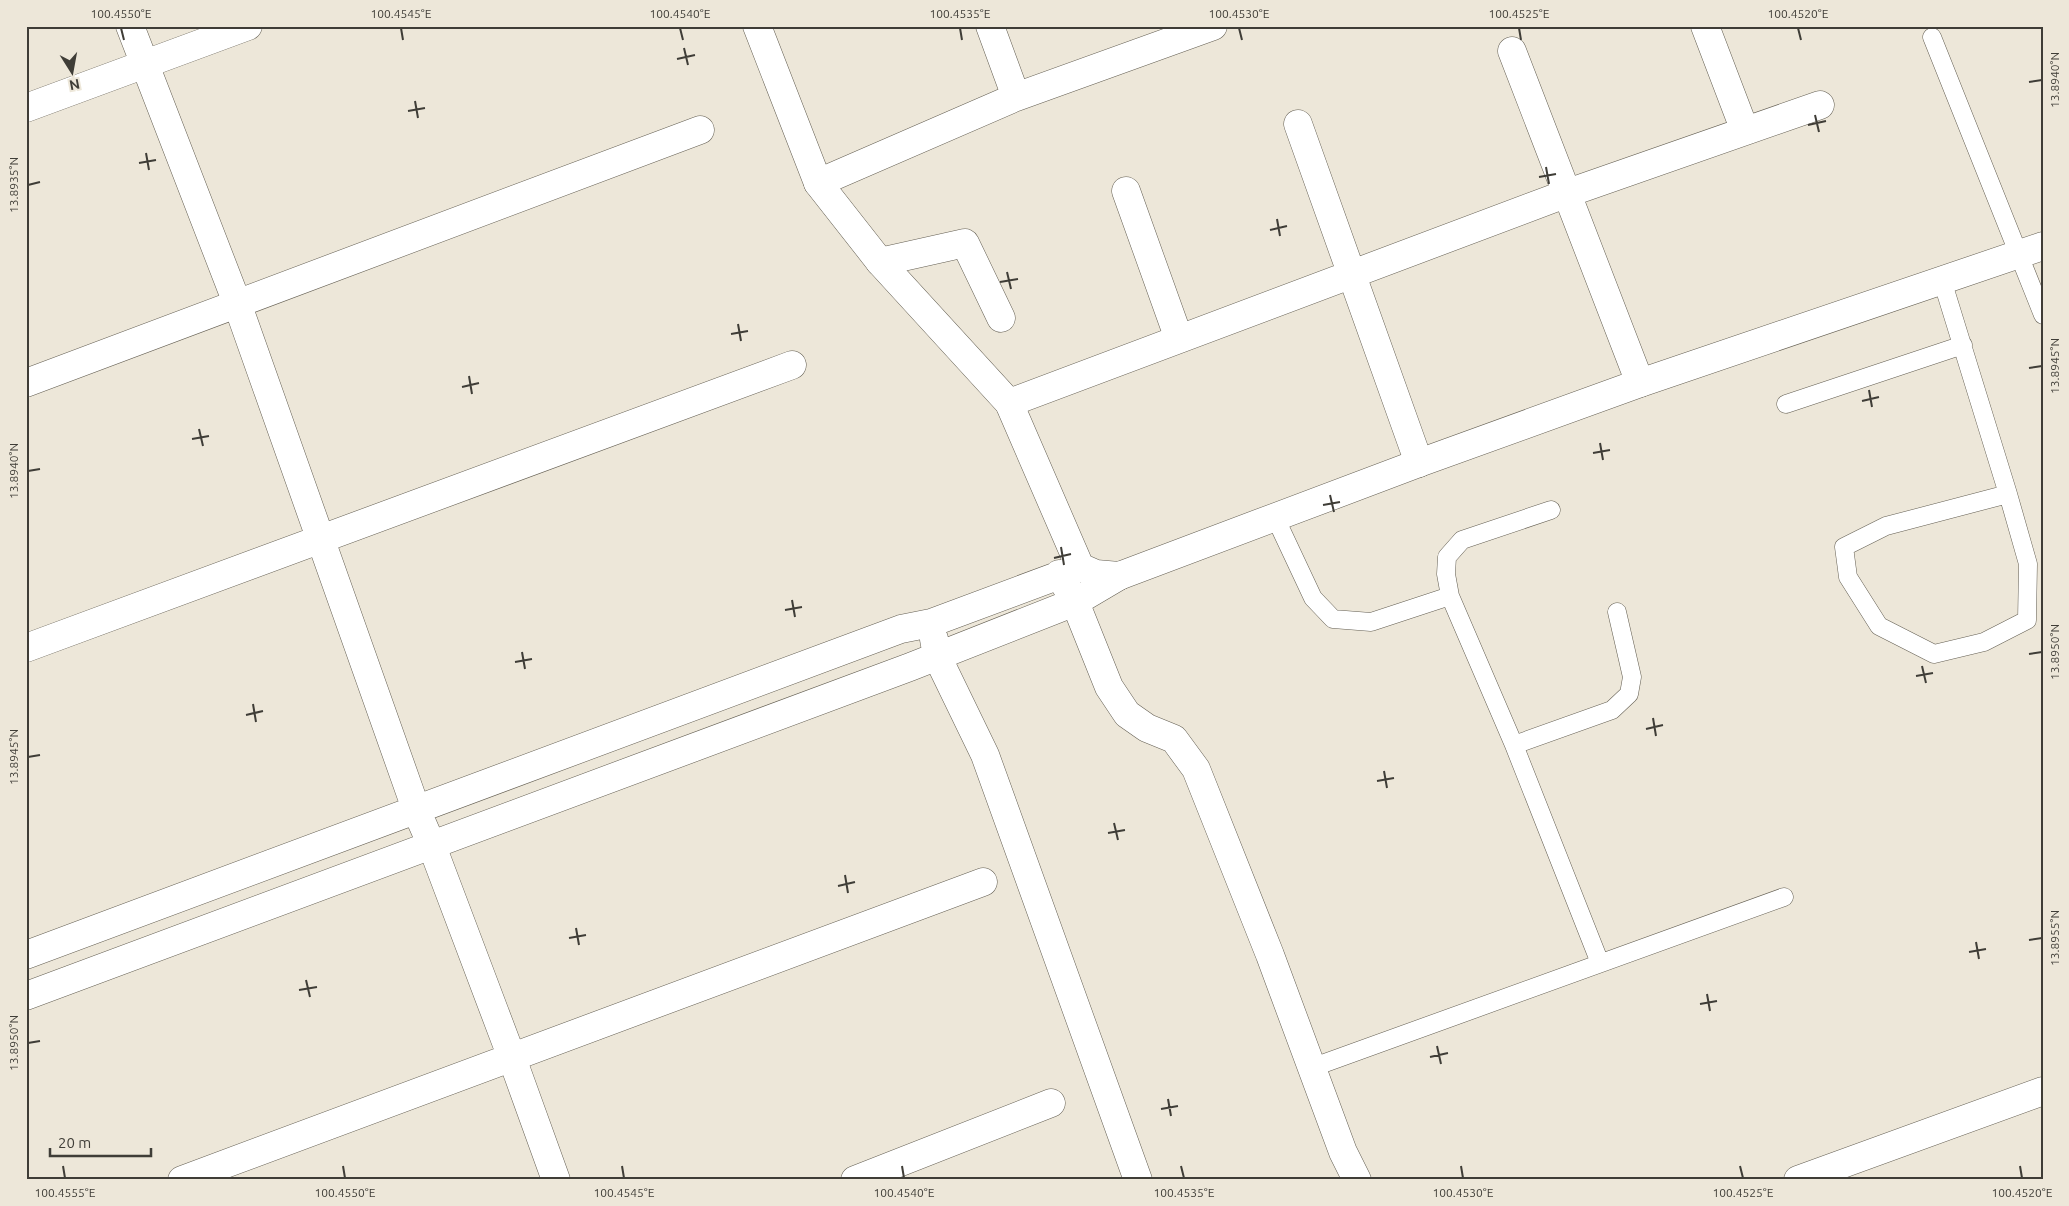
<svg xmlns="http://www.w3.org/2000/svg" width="2069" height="1206" viewBox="0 0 2069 1206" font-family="Ubuntu,sans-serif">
<rect width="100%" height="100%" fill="#ede7d9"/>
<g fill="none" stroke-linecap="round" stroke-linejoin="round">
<defs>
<path id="service" d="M 1932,37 L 2043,315
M 1942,280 L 2008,494
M 1786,404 L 1963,345
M 2008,494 L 2028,564 L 2027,620 L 1984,642 L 1934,654 L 1879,626 L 1848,577 L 1844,547 L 1886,526 Z
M 1551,510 L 1462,540 L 1447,557 L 1446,574 L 1450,596 L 1514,745 L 1600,963
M 1275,517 L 1313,598 L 1333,619 L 1371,622 L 1450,596
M 1514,745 L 1612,710 L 1629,694 L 1632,677 L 1617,612
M 1311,1068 L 1784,897"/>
<path id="minor" d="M 130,26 L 237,303 L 416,809 L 432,846 L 512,1058 L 556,1180
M 990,26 L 1016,97
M 1705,26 L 1745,131
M 1512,51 L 1640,383
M 26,108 L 248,26
M 1298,124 L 1419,463
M 818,183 L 1016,97 L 1213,26
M 1126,191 L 1179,339
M 880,262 L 965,243 L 1001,318
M 26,383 L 700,130
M 1009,403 L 1568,193 L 1820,105
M 1119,576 L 1075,602 L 1109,687 L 1127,714 L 1147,728 L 1174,739 L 1196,769 L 1270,955 L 1343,1152 L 1357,1180
M 934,639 L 937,656 L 985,755 L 1138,1180
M 26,648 L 792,365
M 26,955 L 901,629 L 931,623 L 1076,569
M 26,996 L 910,667 L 1075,602 L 1059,574
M 182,1180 L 983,882
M 855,1180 L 1051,1103
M 1798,1180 L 2043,1091"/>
<path id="tertiary" d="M 757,26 L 818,183 L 880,262 L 1009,403 L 1080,567 L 1096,574 L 1119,576 L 1419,463 L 1640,383 L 2043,246"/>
</defs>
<!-- service casing -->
<use href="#service" stroke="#645f53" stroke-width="19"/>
<!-- minor casing -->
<use href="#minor" stroke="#645f53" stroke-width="29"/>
<!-- tertiary casing -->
<use href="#tertiary" stroke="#645f53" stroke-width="29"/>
<!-- service -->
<use href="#service" stroke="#fff" stroke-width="18"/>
<!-- minor -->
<use href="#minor" stroke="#fff" stroke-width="28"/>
<!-- tertiary -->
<use href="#tertiary" stroke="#fff" stroke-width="28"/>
</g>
<!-- ticks -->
<path fill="none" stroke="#3f3d37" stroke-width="2" d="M 121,28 L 124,40M 401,28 L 403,40M 680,28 L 683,40M 960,28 L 962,40M 1239,28 L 1242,40M 1519,28 L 1521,40M 1798,28 L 1801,40M 684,48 L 688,65M 677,59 L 695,55M 2029,82 L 2042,80M 415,101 L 418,118M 408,111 L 425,108M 1815,115 L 1819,132M 1808,125 L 1826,121M 146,153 L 149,170M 139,163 L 156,160M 1546,167 L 1549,184M 1539,177 L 1556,174M 28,185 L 40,182M 1277,219 L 1280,236M 1270,230 L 1287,226M 1007,272 L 1011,289M 1000,282 L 1018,279M 738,324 L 741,341M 731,334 L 748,331M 2029,368 L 2042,366M 469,376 L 472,394M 462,387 L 479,383M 1869,390 L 1872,407M 1862,401 L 1879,397M 199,429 L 203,446M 192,439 L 209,436M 1600,443 L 1603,460M 1593,453 L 1610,450M 28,471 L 40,469M 1330,495 L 1334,512M 1323,505 L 1340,502M 1061,547 L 1064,565M 1054,558 L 1071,554M 792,600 L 795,617M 785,610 L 802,607M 522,652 L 525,669M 2029,654 L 2042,652M 515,662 L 532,659M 1922,666 L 1926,683M 1916,676 L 1933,673M 253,704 L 256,722M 246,715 L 263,711M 1653,718 L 1656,736M 1646,729 L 1663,725M 28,757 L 40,755M 1384,771 L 1387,788M 1377,781 L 1394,778M 1114,823 L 1118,840M 1108,833 L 1125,830M 845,875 L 848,893M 838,886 L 855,882M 576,928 L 579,945M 569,938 L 586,935M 2029,940 L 2042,938M 1976,942 L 1979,959M 1969,952 L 1986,949M 306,980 L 310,997M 299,990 L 317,987M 1707,994 L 1710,1011M 1700,1004 L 1717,1001M 28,1043 L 40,1041M 1437,1046 L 1441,1064M 1430,1057 L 1448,1053M 1168,1099 L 1171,1116M 1161,1109 L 1178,1106M 63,1166 L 65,1178M 343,1166 L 345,1178M 622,1166 L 624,1178M 902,1166 L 904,1178M 1181,1166 L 1184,1178M 1461,1166 L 1463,1178M 1740,1166 L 1743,1178M 2020,1166 L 2022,1178"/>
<!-- border -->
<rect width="2069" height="1206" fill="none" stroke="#ede7d9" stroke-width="55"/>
<!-- north arrow -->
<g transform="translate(72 72) rotate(169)" stroke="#ede7d9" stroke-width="4" paint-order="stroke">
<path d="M0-4L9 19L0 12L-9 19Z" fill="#3f3d37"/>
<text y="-8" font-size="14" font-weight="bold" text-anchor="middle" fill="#3f3d37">N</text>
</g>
<!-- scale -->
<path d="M50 1148v8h101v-8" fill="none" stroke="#3f3d37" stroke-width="2.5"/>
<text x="58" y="1148" font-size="15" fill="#3f3d37" stroke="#ede7d9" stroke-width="4" paint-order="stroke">20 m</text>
<rect x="28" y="28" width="2014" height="1150" fill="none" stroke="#3f3d37" stroke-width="2"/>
<g font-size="12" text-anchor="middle" fill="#3f3d37">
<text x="121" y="18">100.4550°E</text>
<text x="401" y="18">100.4545°E</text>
<text x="680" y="18">100.4540°E</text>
<text x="960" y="18">100.4535°E</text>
<text x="1239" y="18">100.4530°E</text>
<text x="1519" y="18">100.4525°E</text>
<text x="1798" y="18">100.4520°E</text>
<text transform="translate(2055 80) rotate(-90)" y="4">13.8940°N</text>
<text transform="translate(14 185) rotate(-90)" y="4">13.8935°N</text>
<text transform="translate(2055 366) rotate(-90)" y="4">13.8945°N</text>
<text transform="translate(14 471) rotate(-90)" y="4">13.8940°N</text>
<text transform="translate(2055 652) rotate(-90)" y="4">13.8950°N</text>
<text transform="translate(14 757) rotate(-90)" y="4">13.8945°N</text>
<text transform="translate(2055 938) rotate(-90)" y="4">13.8955°N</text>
<text transform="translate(14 1043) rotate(-90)" y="4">13.8950°N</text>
<text x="65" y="1197">100.4555°E</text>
<text x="345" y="1197">100.4550°E</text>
<text x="624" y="1197">100.4545°E</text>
<text x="904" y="1197">100.4540°E</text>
<text x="1184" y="1197">100.4535°E</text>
<text x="1463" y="1197">100.4530°E</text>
<text x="1743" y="1197">100.4525°E</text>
<text x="2022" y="1197">100.4520°E</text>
</g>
</svg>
